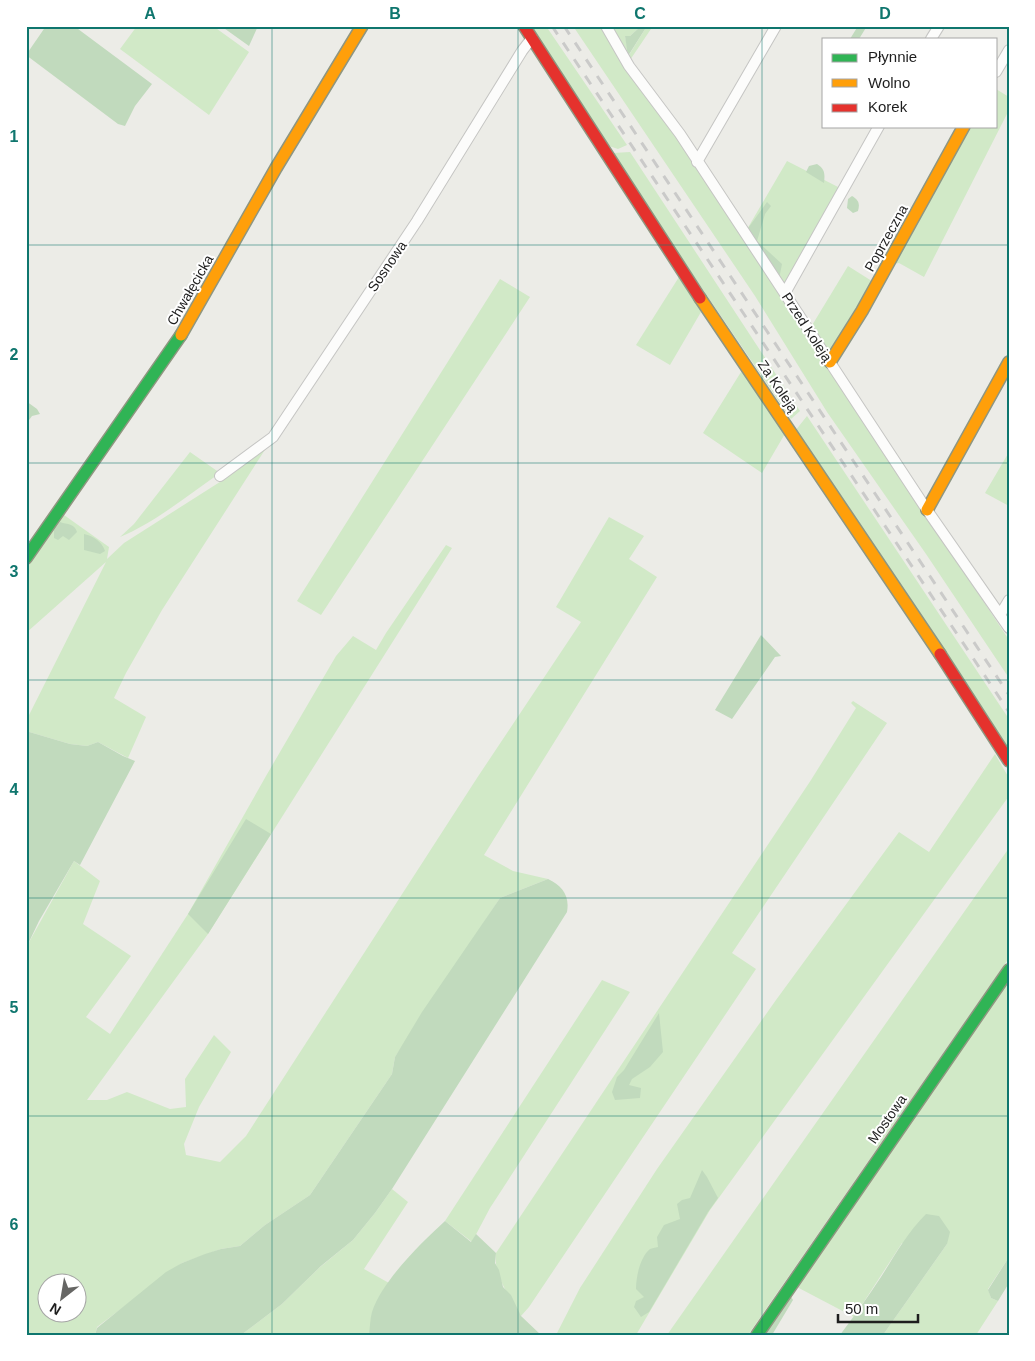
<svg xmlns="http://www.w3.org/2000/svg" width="1035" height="1361" viewBox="0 0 1035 1361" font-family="Arial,sans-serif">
<rect width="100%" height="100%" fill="#ecece7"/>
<!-- grass -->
<path fill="#d1e9c7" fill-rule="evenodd" d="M 137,26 L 213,26 L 249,52 L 209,115 L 120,49 Z
M 530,26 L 546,26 L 627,145 L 618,149 L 606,145 Z
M 573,26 L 603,26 L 1009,640 L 1009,678 L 926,554 L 827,412 L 755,296 Z
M 608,26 L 641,26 L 630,36 L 625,36 L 629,55 L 647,26 L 653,26 L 630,60 Z
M 996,89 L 1009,97 L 1009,110 L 924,277 L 899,263 L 894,264 L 969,126 L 996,126 Z
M 630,152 L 800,411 L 791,419 L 674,247 L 613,153 Z
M 787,161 L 840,188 L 786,287 L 746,231 Z
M 848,266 L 875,283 L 829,352 L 824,346 L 811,327 Z
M 679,277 L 701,312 L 670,365 L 636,345 Z
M 500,279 L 530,297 L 321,615 L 297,601 Z
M 741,372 L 746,375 L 786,432 L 762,473 L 703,433 Z
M 807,416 L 1009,719 L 1009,755 L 795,431 Z
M 268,445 L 162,610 L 126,673 L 114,698 L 146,717 L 128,758 L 98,742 L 87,746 L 70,744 L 26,731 L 26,721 L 106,562 L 26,633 L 26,565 L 64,515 L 109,547 L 107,559 L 124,543 L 223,480 Z
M 190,452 L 220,473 C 190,494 154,523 120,537 L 134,524 Z
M 1009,452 L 1009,506 L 985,493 Z
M 609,517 L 644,536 L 629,559 L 657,577 L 484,855 L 513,871 L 548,879 L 500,898 L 395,1057 L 392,1074 L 310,1195 L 265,1225 L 240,1246 L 221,1249 L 182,1263 L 97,1327 L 95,1335 L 26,1335 L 26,973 L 28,960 L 28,944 L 74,861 L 100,881 L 83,924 L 131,956 L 86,1017 L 110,1034 L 188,914 L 266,776 L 336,656 L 353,636 L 376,650 L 386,633 L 446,545 L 452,548 L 208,934 L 87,1100 L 107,1100 L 127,1092 L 170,1109 L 186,1107 L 185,1079 L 214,1035 L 231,1052 L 199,1107 L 184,1144 L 186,1155 L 220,1162 L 246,1136 L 477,778 L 581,622 L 556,607 ZM 48,1284 L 78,1284 L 78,1314 L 48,1314 Z
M 853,701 L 887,723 L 732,953 L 756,969 L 529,1307 L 521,1316 C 510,1298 493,1274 496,1253 L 811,780 L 856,708 L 851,703 Z
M 995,754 L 1009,778 L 1009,796 L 710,1210 L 636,1335 L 556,1335 L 580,1288 L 657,1169 L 776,1000 L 899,832 L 929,852 Z
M 1009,848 L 1009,958 L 748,1335 L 667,1335 Z
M 1009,977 L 1009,1257 L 988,1289 L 991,1298 L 998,1301 L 976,1335 L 883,1335 L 947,1244 L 902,1243 L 854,1317 L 795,1286 Z
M 602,980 L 630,992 L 490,1208 L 472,1242 L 445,1221 Z
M 392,1189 L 408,1202 L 364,1269 L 389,1283 L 381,1294 L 369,1335 L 241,1335 L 282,1304 L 319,1268 L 353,1240 L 375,1213 Z"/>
<!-- forest -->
<path fill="#c1dabd" d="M 46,26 L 74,26 L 152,84 L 135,106 L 125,126 L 118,124 L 26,55 Z
M 221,26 L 258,26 L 249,46 Z
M 641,26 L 647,26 L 628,56 L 625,36 L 630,36 Z
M 858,26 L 867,26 L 859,39 L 850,39 Z
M 817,164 C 825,169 825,174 824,183 L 806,172 L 809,166 Z
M 852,196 C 859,200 860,204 858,211 L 853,213 L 847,208 L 848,199 Z
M 767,202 L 771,206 L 765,214 L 757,241 L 782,264 L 779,279 L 746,231 Z
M 26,401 L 37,409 L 40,414 L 32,416 L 29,420 L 26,419 Z
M 60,522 C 68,525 74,523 77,532 L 69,540 L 63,536 L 58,540 L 54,538 L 54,530 Z
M 84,534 C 94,536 102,542 105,551 L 100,554 L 84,550 Z
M 761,635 L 781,656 L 775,657 L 732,719 L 715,710 Z
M 26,731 L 70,744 L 87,746 L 98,742 L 123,756 L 135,761 L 80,865 L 74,861 L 39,921 L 28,944 L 28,960 L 26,973 Z
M 246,819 L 271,834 L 208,934 L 188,914 Z
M 548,879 C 562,886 570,895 567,912 L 392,1189 L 375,1213 L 353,1240 L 321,1266 L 282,1304 L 241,1335 L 95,1335 L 97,1328 L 166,1272 L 182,1263 L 205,1254 L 221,1249 L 240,1246 L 265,1225 L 310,1195 L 392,1074 L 395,1057 L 422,1012 L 500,898 Z
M 659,1013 L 663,1052 L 650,1067 L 632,1079 L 629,1085 L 641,1088 L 640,1098 L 615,1100 L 612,1092 L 617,1077 L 624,1070 Z
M 702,1170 L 707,1177 L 718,1198 L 708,1212 L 649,1312 L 641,1317 L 634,1307 L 636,1301 L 644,1297 L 636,1289 C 636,1277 640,1257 650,1249 C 652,1248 655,1248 658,1247 L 657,1237 L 664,1225 L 680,1219 L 677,1204 L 682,1200 L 690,1198 Z
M 926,1214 L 939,1216 L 950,1232 L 947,1244 L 883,1335 L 840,1335 C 854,1316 868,1297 881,1277 C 895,1255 907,1233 926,1214 Z
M 445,1221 L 471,1242 L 476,1234 L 496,1253 L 495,1263 L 499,1270 L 503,1287 L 511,1295 L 521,1316 L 541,1335 L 369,1335 C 370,1327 370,1319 372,1312 C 382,1281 421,1243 445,1221 Z
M 1009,1257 L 1009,1283 L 998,1301 L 991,1298 L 988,1290 Z
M 790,1295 L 793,1300 L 772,1335 L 759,1335 Z"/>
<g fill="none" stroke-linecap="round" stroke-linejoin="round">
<defs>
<path id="street" d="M 606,26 L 629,66 L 680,134 L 927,510 L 1009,628
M 931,39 L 939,26
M 996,72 L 1009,50
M 697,162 L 776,26
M 785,293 L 879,126
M 220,476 L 273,437 L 417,221 L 522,51 L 532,38
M 1000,615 L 1009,600"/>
<path id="fast" d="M 26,558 L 181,335
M 757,1335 L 1009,970"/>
<path id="slow" d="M 700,298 L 940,654
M 181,335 L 276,168 L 362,26
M 830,362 L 862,311 L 964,126
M 927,510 L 1009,362"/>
<path id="jam" d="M 524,26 L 700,298
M 940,654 L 1009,761"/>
</defs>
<!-- street casing -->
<use href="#street" stroke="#c5c5c3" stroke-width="12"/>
<!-- fast casing -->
<use href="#fast" stroke="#8f9680" stroke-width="14"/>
<!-- slow casing -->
<use href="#slow" stroke="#8f9680" stroke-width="14"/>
<!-- jam casing -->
<use href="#jam" stroke="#8f9680" stroke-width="14"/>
<!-- street -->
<use href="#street" stroke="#fcfcfb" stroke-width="10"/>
<!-- fast -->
<use href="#fast" stroke="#30b455" stroke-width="11"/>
<!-- slow -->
<use href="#slow" stroke="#ff9f0a" stroke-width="11"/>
<!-- jam -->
<use href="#jam" stroke="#e5322d" stroke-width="11"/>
<!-- rail -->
<path stroke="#cacac9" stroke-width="3" stroke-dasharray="10 10" stroke-linecap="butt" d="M 552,26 L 1009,712
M 564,26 L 1009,695"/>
</g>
<!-- grid -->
<path fill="none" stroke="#0f766e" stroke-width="1" stroke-opacity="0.55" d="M 272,26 L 272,1335M 518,26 L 518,1335M 762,26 L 762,1335M 26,245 L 1009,245M 26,463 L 1009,463M 26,680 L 1009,680M 26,898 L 1009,898M 26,1116 L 1009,1116"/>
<g text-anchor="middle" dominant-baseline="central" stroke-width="4" stroke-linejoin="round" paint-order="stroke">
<!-- street labels -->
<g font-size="14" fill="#1e1e1e" stroke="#fff">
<text transform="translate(886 238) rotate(-61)">Poprzeczna</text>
<text transform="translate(387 266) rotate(-56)">Sosnowa</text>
<text transform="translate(190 290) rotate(-60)">Chwałęcicka</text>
<text transform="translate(807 327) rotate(57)">Przed Koleją</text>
<text transform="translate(778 386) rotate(56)">Za Koleją</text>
<text transform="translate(887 1119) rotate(-55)">Mostowa</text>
</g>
</g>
<!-- border -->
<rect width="1035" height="1361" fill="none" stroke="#ffffff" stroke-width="55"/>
<!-- legend -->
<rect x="822" y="38" width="175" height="90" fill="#ffffff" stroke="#a5a5a5"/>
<rect x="832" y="54" width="25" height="8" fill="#30b455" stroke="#a5a5a5"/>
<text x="868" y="62" font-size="15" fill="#1e1e1e">Płynnie</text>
<rect x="832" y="79" width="25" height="8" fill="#ff9f0a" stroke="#a5a5a5"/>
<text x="868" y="88" font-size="15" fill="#1e1e1e">Wolno</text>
<rect x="832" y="104" width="25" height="8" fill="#e5322d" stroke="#a5a5a5"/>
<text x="868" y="112" font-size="15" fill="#1e1e1e">Korek</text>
<!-- north arrow -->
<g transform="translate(62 1298) rotate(211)"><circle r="24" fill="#ffffff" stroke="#a5a5a5"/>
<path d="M0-4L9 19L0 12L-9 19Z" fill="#666664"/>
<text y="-8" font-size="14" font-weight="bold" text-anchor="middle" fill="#1e1e1e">N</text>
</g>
<!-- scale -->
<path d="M838 1314v8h80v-8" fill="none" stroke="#1e1e1e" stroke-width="2.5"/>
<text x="845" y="1314" font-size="15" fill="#1e1e1e" stroke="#ffffff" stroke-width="4" paint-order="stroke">50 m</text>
<rect x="28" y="28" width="980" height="1306" fill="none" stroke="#0f766e" stroke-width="2"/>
<g font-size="16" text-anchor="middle" font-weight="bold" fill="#0f766e">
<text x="150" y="19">A</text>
<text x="395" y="19">B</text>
<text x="640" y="19">C</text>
<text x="885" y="19">D</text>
<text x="14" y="142">1</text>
<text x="14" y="360">2</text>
<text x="14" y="577">3</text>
<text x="14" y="795">4</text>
<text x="14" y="1013">5</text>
<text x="14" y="1230">6</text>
</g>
</svg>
